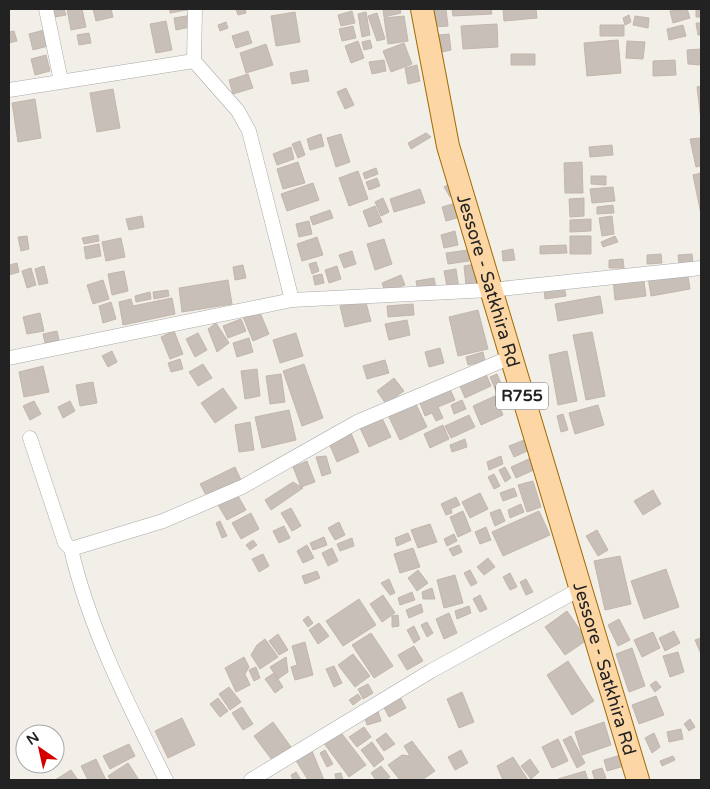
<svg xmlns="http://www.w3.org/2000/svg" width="710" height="789" viewBox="0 0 710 789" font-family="'Varela Round',sans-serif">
<rect width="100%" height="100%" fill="#f2efe9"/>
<!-- building -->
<path fill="#c7bfb8" stroke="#c4b6ab" d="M 53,9 L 64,9 L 66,15 L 55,17 Z
M 67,9 L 82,9 L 86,27 L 71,30 Z
M 93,9 L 111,9 L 113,17 L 96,21 Z
M 170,9 L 192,9 L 170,13 Z
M 236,9 L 245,9 L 246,13 L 238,15 Z
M 383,9 L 400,9 L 401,13 L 384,17 Z
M 432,9 L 446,9 L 448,26 L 434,27 Z
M 452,9 L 491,9 L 492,14 L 453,16 Z
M 503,9 L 536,9 L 537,18 L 504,21 Z
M 687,9 L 690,18 L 673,23 L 670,11 Z
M 696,9 L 701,9 L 701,17 L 696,17 Z
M 352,11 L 355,23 L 341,26 L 338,15 Z
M 295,12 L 300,42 L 276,46 L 271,16 Z
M 366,12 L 370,35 L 362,37 L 358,14 Z
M 377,13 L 385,39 L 377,41 L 368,16 Z
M 193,15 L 195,26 L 176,30 L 174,18 Z
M 629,15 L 631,22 L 625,25 L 623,18 Z
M 404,16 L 408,41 L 388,44 L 384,18 Z
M 635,16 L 649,18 L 648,28 L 633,25 Z
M 166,21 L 172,50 L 156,53 L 150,24 Z
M 226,22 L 228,28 L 220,31 L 218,25 Z
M 696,23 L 701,23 L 701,35 L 698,35 Z
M 497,24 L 498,47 L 463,49 L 461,26 Z
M 600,25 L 624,25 L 624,36 L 600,36 Z
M 683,25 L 686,36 L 669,40 L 667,29 Z
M 353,26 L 356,38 L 342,41 L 339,29 Z
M 44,30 L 48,46 L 33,50 L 29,34 Z
M 14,31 L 17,41 L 9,43 L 9,32 Z
M 248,31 L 252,43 L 236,48 L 232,36 Z
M 89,33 L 91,43 L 79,45 L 77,35 Z
M 449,34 L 451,50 L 442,52 L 439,35 Z
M 370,40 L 372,48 L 364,50 L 362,42 Z
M 618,40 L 621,73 L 587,76 L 584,43 Z
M 358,41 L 364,58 L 351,63 L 345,46 Z
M 627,41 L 645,42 L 643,59 L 626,58 Z
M 404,43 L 412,64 L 391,72 L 383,51 Z
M 266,44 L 273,65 L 246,73 L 240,53 Z
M 701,49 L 701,65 L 688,64 L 687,50 Z
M 511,54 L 535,54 L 535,65 L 511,65 Z
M 46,55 L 50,71 L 35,75 L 31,59 Z
M 384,60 L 386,71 L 372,74 L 369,62 Z
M 675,60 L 676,75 L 653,76 L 653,61 Z
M 417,65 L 420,81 L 408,84 L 405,68 Z
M 307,70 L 309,81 L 292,84 L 290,73 Z
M 248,74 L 253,88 L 233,94 L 229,80 Z
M 701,86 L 701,120 L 697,87 Z
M 346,88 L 354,105 L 345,109 L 337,92 Z
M 113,89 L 120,128 L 97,132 L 90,93 Z
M 35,99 L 41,138 L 18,142 L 12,103 Z
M 426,133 L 431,137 L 411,149 L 408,143 Z
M 321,134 L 324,146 L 310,150 L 307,139 Z
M 341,134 L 350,162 L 336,167 L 327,138 Z
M 701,138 L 701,166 L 696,167 L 690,139 Z
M 300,141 L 305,155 L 298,158 L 292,144 Z
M 612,145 L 613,155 L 590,157 L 589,147 Z
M 291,147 L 294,159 L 277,165 L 273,154 Z
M 298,162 L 305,183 L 283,189 L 277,169 Z
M 582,162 L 583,193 L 565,193 L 564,163 Z
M 376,168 L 378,174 L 365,179 L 363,173 Z
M 358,171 L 368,199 L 349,206 L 339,178 Z
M 701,173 L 701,214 L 693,175 Z
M 591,176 L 606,176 L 606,185 L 591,184 Z
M 377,178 L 380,186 L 369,190 L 366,182 Z
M 313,183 L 319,200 L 287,211 L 281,194 Z
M 447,185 L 453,195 L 450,197 L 444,187 Z
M 613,187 L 615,201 L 592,203 L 590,189 Z
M 420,189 L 425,203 L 394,212 L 390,199 Z
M 383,198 L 389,212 L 381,216 L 375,202 Z
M 584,198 L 584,216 L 570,217 L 569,199 Z
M 456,203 L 460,217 L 446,221 L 442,207 Z
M 613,205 L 614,213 L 597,214 L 597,207 Z
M 375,206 L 382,222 L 369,227 L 363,211 Z
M 330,210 L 333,218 L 313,225 L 310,217 Z
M 142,216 L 144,227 L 129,230 L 126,219 Z
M 612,216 L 614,234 L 602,236 L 599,218 Z
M 591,219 L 591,231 L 570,232 L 570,220 Z
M 309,221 L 312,234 L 299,237 L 296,224 Z
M 455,231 L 458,245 L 444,248 L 441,235 Z
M 98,235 L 99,241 L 84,244 L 82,238 Z
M 27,236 L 29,249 L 21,251 L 18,237 Z
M 570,236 L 591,236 L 591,254 L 570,254 Z
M 615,236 L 618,242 L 603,247 L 601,242 Z
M 317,237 L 323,255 L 302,261 L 297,244 Z
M 121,238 L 125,257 L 106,261 L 102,242 Z
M 384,239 L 392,264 L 375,270 L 367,244 Z
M 99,244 L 101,256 L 86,259 L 84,247 Z
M 566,245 L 567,253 L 540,254 L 540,246 Z
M 513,249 L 515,260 L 503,261 L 502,251 Z
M 468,250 L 469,261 L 448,264 L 446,253 Z
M 352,251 L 356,264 L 344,268 L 339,255 Z
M 661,254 L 662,263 L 647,264 L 647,255 Z
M 692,254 L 693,263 L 679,264 L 678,255 Z
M 623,259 L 624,268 L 609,268 L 609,260 Z
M 316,262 L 319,271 L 312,274 L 309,264 Z
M 17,263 L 19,272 L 9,275 L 9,265 Z
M 476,264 L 480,282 L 466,285 L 464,266 Z
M 243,265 L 246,278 L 235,280 L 233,267 Z
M 44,266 L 48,283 L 39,285 L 35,269 Z
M 337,266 L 341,279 L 329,283 L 325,270 Z
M 31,268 L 36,285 L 27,288 L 22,271 Z
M 456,269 L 459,289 L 448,291 L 444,271 Z
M 687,270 L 690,289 L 651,296 L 648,277 Z
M 124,271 L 128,291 L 112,295 L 108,274 Z
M 322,274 L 324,283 L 315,285 L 313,276 Z
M 643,274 L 646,296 L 615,300 L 613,279 Z
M 401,275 L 405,285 L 385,292 L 382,283 Z
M 434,278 L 436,288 L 418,292 L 416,281 Z
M 103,280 L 109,299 L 93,304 L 87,285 Z
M 228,280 L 232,304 L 182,312 L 179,288 Z
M 564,286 L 566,296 L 545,299 L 544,289 Z
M 168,290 L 169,296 L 154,299 L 153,292 Z
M 150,292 L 151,299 L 136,302 L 135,296 Z
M 600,296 L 603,313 L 558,321 L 555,304 Z
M 172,298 L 175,314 L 123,325 L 119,302 L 131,299 L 133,306 Z
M 365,299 L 371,321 L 345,327 L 340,306 Z
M 111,302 L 116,319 L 103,323 L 99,306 Z
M 413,304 L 414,315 L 388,317 L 387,306 Z
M 259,310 L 269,334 L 253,341 L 243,317 Z
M 478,310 L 488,349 L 458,356 L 449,317 Z
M 40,313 L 44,331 L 27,334 L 23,317 Z
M 241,319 L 246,331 L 228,338 L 223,326 Z
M 407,320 L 410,335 L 389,340 L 385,324 Z
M 216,323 L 229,343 L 217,352 L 208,329 Z
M 57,331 L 59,340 L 45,343 L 43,334 Z
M 174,331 L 183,354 L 170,359 L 161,337 Z
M 592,332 L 605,396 L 586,400 L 573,335 Z
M 198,333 L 207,350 L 195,357 L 186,339 Z
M 296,333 L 303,356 L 280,363 L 273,340 Z
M 249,338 L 253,352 L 237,357 L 233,343 Z
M 440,348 L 444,363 L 429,367 L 425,352 Z
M 112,351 L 117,362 L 108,367 L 102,356 Z
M 567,351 L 577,401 L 558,405 L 549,355 Z
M 483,352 L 485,361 L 468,365 L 466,357 Z
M 180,359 L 183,369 L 171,372 L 168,363 Z
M 385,360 L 389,373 L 367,379 L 363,366 Z
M 203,364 L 212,378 L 198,386 L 189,372 Z
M 304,364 L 323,418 L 302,426 L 283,371 Z
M 43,366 L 49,392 L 24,397 L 19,372 Z
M 257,369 L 260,396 L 245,399 L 241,371 Z
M 281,374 L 285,402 L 270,404 L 266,376 Z
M 486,374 L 491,386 L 465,398 L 460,386 Z
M 497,374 L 506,395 L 499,398 L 490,377 Z
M 394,378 L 404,391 L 386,404 L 377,391 Z
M 93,382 L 97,403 L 80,406 L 76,385 Z
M 448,385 L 455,400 L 438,407 L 443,418 L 436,421 L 432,413 L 425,416 L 418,398 Z
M 223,388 L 237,408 L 215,423 L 201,403 Z
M 495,396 L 503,415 L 481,425 L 473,406 Z
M 414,400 L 427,427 L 400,440 L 387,413 Z
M 462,400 L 466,409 L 454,414 L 451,405 Z
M 34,401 L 41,414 L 30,420 L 23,406 Z
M 70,401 L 75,411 L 63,418 L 58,407 Z
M 598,405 L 604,425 L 575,434 L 569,413 Z
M 289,410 L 296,440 L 262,448 L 255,417 Z
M 563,414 L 568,430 L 561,432 L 557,416 Z
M 469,415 L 475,427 L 451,438 L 445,426 Z
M 382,418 L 391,437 L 369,447 L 360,428 Z
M 250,422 L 254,450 L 239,452 L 235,425 Z
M 443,425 L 449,439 L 430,448 L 424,434 Z
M 351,433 L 359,452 L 337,462 L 329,443 Z
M 529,438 L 534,448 L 514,457 L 509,446 Z
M 465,439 L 467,447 L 452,452 L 450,445 Z
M 326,456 L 331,473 L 322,476 L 316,457 Z
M 501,456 L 503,464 L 489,470 L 487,462 Z
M 531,458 L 536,469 L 516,478 L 511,467 Z
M 307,461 L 315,482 L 301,487 L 293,467 Z
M 235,467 L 241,480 L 207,497 L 200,484 Z
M 505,467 L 511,478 L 505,482 L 499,470 Z
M 494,474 L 500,486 L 494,489 L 488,477 Z
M 533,481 L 541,507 L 527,512 L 518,485 Z
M 293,482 L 303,488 L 271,510 L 265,500 Z
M 514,488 L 517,496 L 503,501 L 500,493 Z
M 653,490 L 661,504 L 643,515 L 634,501 Z
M 480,493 L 488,509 L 470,518 L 462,502 Z
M 237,494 L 246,510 L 227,520 L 218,505 Z
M 456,497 L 460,505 L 451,509 L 452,513 L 446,515 L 441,504 Z
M 521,504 L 524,512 L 510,518 L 508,510 Z
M 291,508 L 301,526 L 292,531 L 281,513 Z
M 500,509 L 505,521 L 495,526 L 490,513 Z
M 463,511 L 471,531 L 458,537 L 450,517 Z
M 539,511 L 550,535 L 503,556 L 492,532 Z
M 251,513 L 259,529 L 241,539 L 232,523 Z
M 220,521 L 227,536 L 222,538 L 216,523 Z
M 339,522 L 345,535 L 335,540 L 328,528 Z
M 430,524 L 437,542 L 418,548 L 411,530 Z
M 284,526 L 290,538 L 279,543 L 273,531 Z
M 486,527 L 491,540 L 480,544 L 475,532 Z
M 597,530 L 608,550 L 598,556 L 586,536 Z
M 408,533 L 411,540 L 397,546 L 395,538 Z
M 454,534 L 457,541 L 447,546 L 444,539 Z
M 324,537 L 327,545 L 313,550 L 310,543 Z
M 352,538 L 354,546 L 340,551 L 337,544 Z
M 253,540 L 257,545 L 250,550 L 246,545 Z
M 307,545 L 314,558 L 303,563 L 297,551 Z
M 459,545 L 462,552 L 453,556 L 449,549 Z
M 332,548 L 338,561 L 328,566 L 322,553 Z
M 413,548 L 420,567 L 400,573 L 394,554 Z
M 263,554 L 269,566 L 259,572 L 252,559 Z
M 620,556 L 631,604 L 605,610 L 594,561 Z
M 488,558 L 495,567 L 484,575 L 477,567 Z
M 666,569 L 679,607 L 644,619 L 631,581 Z
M 418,570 L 428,583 L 417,591 L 408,578 Z
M 470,570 L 477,583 L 471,586 L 464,573 Z
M 317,571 L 320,578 L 305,584 L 302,576 Z
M 510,573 L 517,587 L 510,590 L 503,577 Z
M 455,575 L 463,603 L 444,608 L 437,580 Z
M 389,579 L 395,593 L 390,595 L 381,583 Z
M 526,579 L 533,592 L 526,595 L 520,582 Z
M 432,588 L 435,599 L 423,599 L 422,592 Z
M 412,592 L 415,600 L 400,605 L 398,598 Z
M 383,595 L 395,613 L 382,622 L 370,604 Z
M 480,595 L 487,609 L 480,612 L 473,599 Z
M 359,599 L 376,625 L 343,646 L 326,621 Z
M 421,604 L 423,612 L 409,618 L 406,610 Z
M 469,606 L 471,613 L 457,619 L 455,611 Z
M 567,611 L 587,640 L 565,655 L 545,627 Z
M 449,613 L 457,633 L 444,639 L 436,619 Z
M 398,615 L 399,626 L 392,627 L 392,616 Z
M 308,616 L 313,623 L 308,627 L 303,620 Z
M 619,619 L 630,640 L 618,646 L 608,625 Z
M 427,622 L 433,633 L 427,637 L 421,625 Z
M 319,623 L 329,636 L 318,644 L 309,630 Z
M 414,626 L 420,639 L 414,643 L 407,630 Z
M 674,631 L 680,643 L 665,651 L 659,638 Z
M 653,632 L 660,648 L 642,657 L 634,640 Z
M 371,633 L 393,666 L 374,678 L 352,645 Z
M 278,634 L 288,650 L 279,655 L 269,641 Z
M 701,638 L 701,654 L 695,640 Z
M 265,639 L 278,657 L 260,669 L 251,655 L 257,645 Z
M 305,642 L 313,675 L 295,680 L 291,667 L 297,665 L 292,646 Z
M 414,646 L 423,661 L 407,670 L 398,655 Z
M 632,648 L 645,686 L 629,692 L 616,654 Z
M 678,652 L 684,672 L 670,677 L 663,656 Z
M 353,654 L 370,676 L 355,687 L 338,665 Z
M 244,657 L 249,667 L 245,674 L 250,685 L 236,692 L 225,668 Z
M 286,657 L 288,672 L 278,679 L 270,667 Z
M 568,661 L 594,701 L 572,715 L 547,675 Z
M 334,666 L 342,683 L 334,687 L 326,669 Z
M 256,667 L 260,678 L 254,681 L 249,670 Z
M 274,673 L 283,687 L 275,693 L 265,679 Z
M 656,681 L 661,687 L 655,692 L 650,685 Z
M 368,684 L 373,693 L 363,699 L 358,689 Z
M 229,687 L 241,702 L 230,710 L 219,694 Z
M 462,692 L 474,722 L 459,728 L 447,699 Z
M 358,694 L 361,699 L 353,705 L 349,700 Z
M 399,695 L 406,708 L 389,717 L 382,704 Z
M 656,696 L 664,715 L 639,724 L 632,705 Z
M 218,698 L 228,711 L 220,717 L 210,704 Z
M 242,707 L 253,724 L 243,730 L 232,713 Z
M 378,711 L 381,721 L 367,725 L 364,715 Z
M 182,718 L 195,745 L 168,758 L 155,731 Z
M 690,719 L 695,727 L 689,731 L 684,724 Z
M 273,722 L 291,747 L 272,760 L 254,736 Z
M 604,722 L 611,745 L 582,755 L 575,732 Z
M 364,727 L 371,737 L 357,747 L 349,737 Z
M 681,729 L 683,739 L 669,742 L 667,732 Z
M 339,730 L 366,765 L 349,777 L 323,742 Z
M 386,733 L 395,744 L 384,751 L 376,740 Z
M 654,733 L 660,747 L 652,753 L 645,738 Z
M 571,736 L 585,763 L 577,768 L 563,740 Z
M 558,739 L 568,761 L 552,768 L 542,747 Z
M 412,741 L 435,771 L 422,780 L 400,780 L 388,765 L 402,755 L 410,756 L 404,746 Z
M 372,742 L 384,759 L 374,767 L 361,750 Z
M 129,744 L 135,756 L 110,769 L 103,756 Z
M 325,750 L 333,764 L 327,767 L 320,753 Z
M 461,750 L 468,763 L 455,770 L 448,757 Z
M 312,751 L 324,780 L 308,780 L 295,759 Z
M 621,755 L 624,766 L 607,771 L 604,760 Z
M 673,756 L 675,760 L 662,766 L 660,761 Z
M 513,757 L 528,780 L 503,780 L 497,766 Z
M 96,759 L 106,780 L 88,780 L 81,766 Z
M 530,759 L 539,772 L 531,779 L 521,766 Z
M 128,763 L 139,780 L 111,780 L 108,776 Z
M 381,766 L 390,777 L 385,780 L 376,780 L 371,773 Z
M 602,768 L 606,778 L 595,780 L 592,771 Z
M 71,770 L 78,780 L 55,780 Z
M 585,771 L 588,780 L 559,780 L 558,779 Z
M 296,772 L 301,780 L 293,780 L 291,775 Z
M 341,773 L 343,780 L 336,780 L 335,774 Z"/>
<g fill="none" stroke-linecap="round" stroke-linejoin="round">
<defs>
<path id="street" d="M 46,9 L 61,81
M 194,61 L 195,9
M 9,90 L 194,61 L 238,111 L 249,131 L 292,300
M 9,358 L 292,300 L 490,290 L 701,268
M 30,438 L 65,543 L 71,549 L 163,521 L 242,487 L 357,422 L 511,357
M 71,549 C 90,631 129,706 166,780
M 251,780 L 431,671 L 580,589"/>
<g id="primary">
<path id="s1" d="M 422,9 L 448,146 L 638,780"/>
</g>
</defs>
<!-- street casing -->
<use href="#street" stroke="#a9a9a9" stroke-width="15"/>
<!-- primary casing -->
<use href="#primary" stroke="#a06b00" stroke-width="24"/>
<!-- street -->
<use href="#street" stroke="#fff" stroke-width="14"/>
<!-- primary -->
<use href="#primary" stroke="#fcd6a4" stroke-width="22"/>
</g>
<g text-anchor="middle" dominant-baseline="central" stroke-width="4.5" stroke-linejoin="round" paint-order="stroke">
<!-- shield labels -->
<rect fill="#fff" stroke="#646464" stroke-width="1" x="496" y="382.5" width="52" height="27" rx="4"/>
<g font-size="16" font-weight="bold" fill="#222">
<text x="522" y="396">R755</text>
</g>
<!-- street labels -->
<g font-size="18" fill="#222" stroke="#fff">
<text stroke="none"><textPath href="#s1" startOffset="280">Jessore - Satkhira Rd</textPath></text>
<text stroke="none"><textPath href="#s1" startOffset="685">Jessore - Satkhira Rd</textPath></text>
</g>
</g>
<!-- border -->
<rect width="710" height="789" fill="none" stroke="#222222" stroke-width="20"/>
<!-- north arrow -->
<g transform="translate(40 749) rotate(326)"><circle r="24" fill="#ffffff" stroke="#a7a7a7"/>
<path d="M0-4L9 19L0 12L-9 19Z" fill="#d40000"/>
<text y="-8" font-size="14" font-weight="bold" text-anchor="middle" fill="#222222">N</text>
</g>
</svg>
